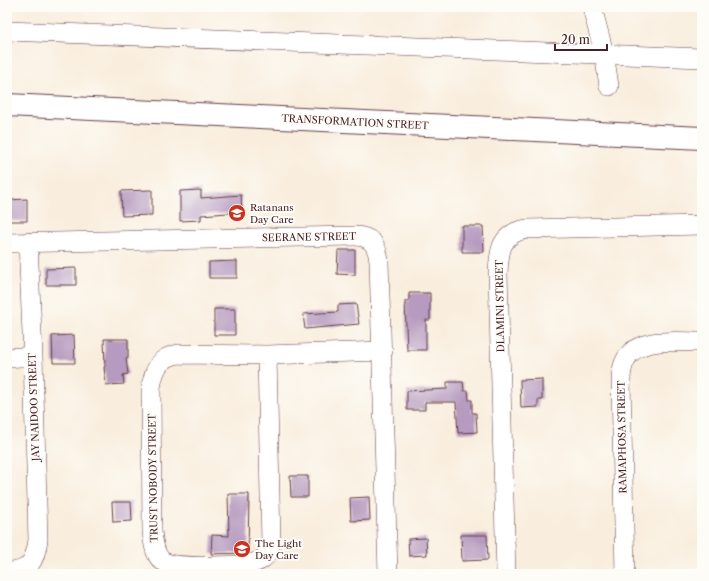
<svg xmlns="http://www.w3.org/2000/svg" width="709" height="581" viewBox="0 0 709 581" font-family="'Libre Caslon Text',serif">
<rect width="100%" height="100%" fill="#fdfcf7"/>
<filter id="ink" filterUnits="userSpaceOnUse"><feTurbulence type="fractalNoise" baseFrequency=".025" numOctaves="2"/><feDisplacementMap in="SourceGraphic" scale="8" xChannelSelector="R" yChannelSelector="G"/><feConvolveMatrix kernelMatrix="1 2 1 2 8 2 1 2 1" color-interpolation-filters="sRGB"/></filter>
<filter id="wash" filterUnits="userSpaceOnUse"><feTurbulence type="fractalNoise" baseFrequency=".012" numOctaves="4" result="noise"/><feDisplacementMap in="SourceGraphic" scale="16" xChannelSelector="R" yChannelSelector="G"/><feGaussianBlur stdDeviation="0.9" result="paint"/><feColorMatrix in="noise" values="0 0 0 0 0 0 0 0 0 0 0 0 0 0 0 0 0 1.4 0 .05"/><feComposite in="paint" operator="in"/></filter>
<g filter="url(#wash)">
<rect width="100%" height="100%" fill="#f9eede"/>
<g id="blocks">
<!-- building -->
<path fill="#b69abf" d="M 152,190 L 152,215 L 122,216 L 121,191 Z
M 201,190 L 201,198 L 241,195 L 242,212 L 201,215 L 201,220 L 180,221 L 180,191 Z
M 27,199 L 27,221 L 7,221 L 7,200 Z
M 462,226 L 483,226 L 484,252 L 462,252 Z
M 338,250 L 355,250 L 355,275 L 337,274 Z
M 237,261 L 237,278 L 209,278 L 209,262 Z
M 76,268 L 76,285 L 46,285 L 46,269 Z
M 409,293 L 430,293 L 430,320 L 426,320 L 426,350 L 407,350 L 405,301 L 409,301 Z
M 356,304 L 359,324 L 305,329 L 303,314 L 338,312 L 338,305 Z
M 214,309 L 235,309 L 235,335 L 214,335 Z
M 74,335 L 75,363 L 53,363 L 52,336 Z
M 104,339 L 128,339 L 128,358 L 126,358 L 128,374 L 123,375 L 124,384 L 106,385 L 104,367 L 105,367 Z
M 542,379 L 542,400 L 538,400 L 538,407 L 521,408 L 520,380 Z
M 447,382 L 463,382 L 464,391 L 468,391 L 469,400 L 472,400 L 472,413 L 476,413 L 477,432 L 458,433 L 456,402 L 425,402 L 425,410 L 407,410 L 407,391 L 447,389 Z
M 290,476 L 308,476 L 308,497 L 291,497 Z
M 228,494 L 249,494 L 248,553 L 211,554 L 212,535 L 229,536 Z
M 369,497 L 370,520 L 351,521 L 350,498 Z
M 112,502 L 131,502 L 132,521 L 113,522 Z
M 461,535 L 487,535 L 488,560 L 462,561 Z
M 426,538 L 427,555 L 409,556 L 408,539 Z"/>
</g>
</g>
<g filter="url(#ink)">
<use href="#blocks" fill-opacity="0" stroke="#643e46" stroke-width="1"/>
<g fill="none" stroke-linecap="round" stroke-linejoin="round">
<defs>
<path id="street" d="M 592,7 L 604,53 L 609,86
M 7,31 L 702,58
M 7,243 L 354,236 C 371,236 377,244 379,261 L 388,574
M 267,355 L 271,543 C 270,559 257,563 244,565 C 228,565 172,570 161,560 C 154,553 153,540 152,531 L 151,388 C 154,369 159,357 179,354 L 267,355 L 383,351
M 7,358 L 33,356
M 7,572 C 30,572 35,561 38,540 L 33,356 L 28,242
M 506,574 L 498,273 C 499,250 501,233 527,229 L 702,225
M 625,574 L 621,381 C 621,373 622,366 626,359 C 638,336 679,342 702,342"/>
<path id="secondary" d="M 7,105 L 702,138"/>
</defs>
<!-- street casing -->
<use href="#street" stroke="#643e46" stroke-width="20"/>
<!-- secondary casing -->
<use href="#secondary" stroke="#643e46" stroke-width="24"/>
<!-- street -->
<use href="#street" stroke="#fff" stroke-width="19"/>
<!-- secondary -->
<use href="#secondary" stroke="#fff" stroke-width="22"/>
</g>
</g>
<!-- icons -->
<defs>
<symbol id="school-disc" viewBox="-11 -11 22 22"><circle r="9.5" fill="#c8321e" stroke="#fdfcf7"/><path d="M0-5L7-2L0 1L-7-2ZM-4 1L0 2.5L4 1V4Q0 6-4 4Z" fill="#fff"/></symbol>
</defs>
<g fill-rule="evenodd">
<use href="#school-disc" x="227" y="203" width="20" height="20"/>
<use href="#school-disc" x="232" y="539" width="20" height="20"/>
</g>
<g text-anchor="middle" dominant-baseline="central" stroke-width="4" stroke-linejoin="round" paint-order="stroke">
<!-- street labels -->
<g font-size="10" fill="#4a1f2b" stroke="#fdfcf7">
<text transform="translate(355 122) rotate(3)">TRANSFORMATION STREET</text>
<text transform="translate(309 237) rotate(-1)">SEERANE STREET</text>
<text transform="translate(500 306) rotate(-91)">DLAMINI STREET</text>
<text transform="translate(34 407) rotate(-92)">JAY NAIDOO STREET</text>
<text transform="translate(622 437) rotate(-91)">RAMAPHOSA STREET</text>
<text transform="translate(153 478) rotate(-91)">TRUST NOBODY STREET</text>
</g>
<!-- poi labels -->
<g font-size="10" fill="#4a1f2b" stroke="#fdfcf7" text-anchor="start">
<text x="250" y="207">Ratanans<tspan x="250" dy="12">Day Care</tspan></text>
<text x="255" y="543">The Light<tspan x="255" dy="12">Day Care</tspan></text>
</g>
</g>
<!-- margin -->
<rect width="709" height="581" fill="none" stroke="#fdfcf7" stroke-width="24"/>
<!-- scale -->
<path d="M555 44v6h52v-6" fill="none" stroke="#4a1f2b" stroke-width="2"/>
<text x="561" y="44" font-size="12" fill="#4a1f2b" stroke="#fdfcf7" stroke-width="3" paint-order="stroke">20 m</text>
</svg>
